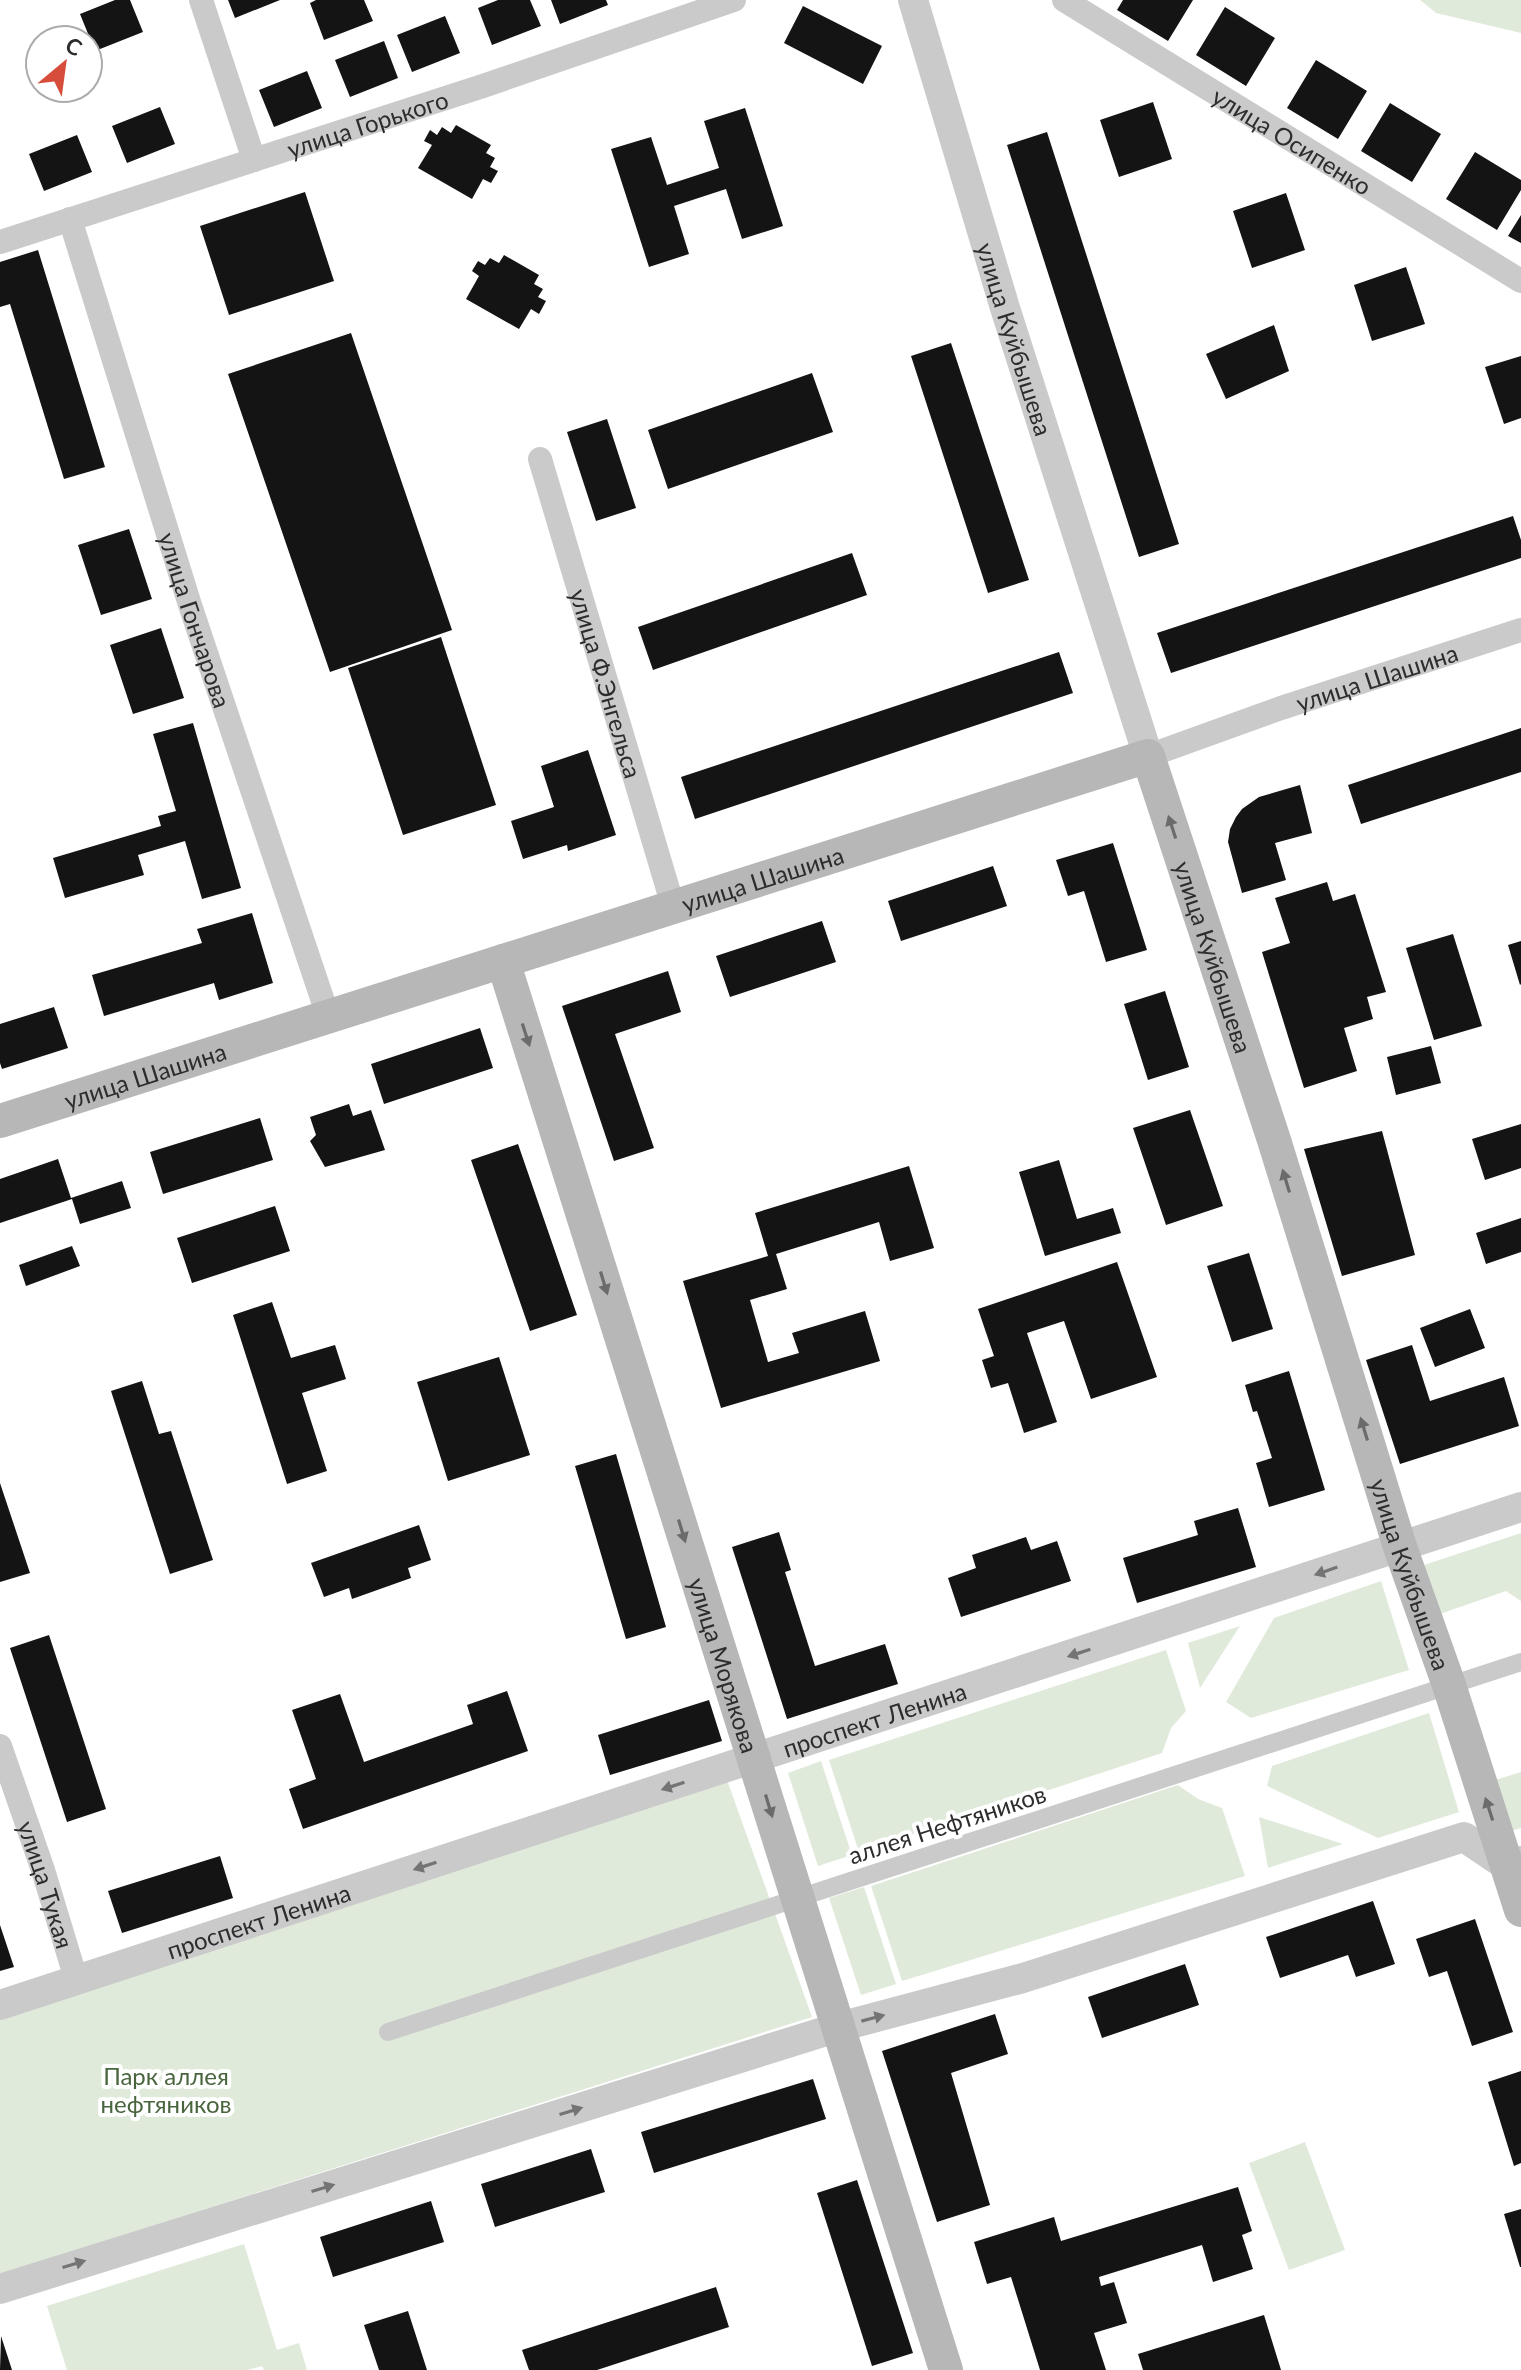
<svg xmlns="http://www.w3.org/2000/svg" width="1521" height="2370" viewBox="0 0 1521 2370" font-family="Lato,sans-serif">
<rect width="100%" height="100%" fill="#fff"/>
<!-- green -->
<path fill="#e0eadb" d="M 1420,0 L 1521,0 L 1521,33 L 1436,13 Z
M 1521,1533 L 1521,1601 L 1506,1591 L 1437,1615 L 1421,1566 Z
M 1381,1581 L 1409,1670 L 1251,1718 L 1226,1702 L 1274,1618 Z
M 1240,1626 L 1200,1688 L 1188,1643 Z
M 1166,1650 L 1186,1711 L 1171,1728 L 1162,1753 L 859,1852 L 829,1760 Z
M 1429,1713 L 1459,1812 L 1378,1838 L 1267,1786 L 1272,1766 Z
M 821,1761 L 852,1855 L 818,1866 L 788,1773 Z
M 1521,1772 L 1521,1828 L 1508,1832 L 1492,1781 Z
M 727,1780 L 812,2017 L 0,2274 L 0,2009 Z
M 1178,1785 L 1198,1799 L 1222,1808 L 1245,1876 L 902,1981 L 871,1886 Z
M 1259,1817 L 1343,1844 L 1268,1868 Z
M 864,1887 L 896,1984 L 861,1995 L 829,1898 Z
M 1305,2142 L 1345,2250 L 1289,2270 L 1249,2163 Z
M 244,2244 L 277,2350 L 299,2343 L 307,2370 L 264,2370 L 262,2366 L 248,2370 L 67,2370 L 47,2306 Z"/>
<!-- building -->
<path fill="#141414" d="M 115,0 L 130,0 L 143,32 L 95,51 L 80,14 Z
M 228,0 L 280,0 L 235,18 Z
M 316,0 L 364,0 L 373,21 L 324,40 L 310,3 Z
M 498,0 L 530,0 L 541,26 L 492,45 L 478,8 Z
M 551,0 L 606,0 L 608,5 L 560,24 Z
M 1123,0 L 1193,0 L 1168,41 L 1117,10 Z
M 803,6 L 882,46 L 863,84 L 784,43 Z
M 1225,7 L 1275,38 L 1246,86 L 1196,55 Z
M 445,16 L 460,53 L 412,72 L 397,35 Z
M 384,41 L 398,78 L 350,97 L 335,60 Z
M 1316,60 L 1367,91 L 1338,139 L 1287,108 Z
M 307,71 L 322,108 L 274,127 L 259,90 Z
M 1153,102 L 1172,159 L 1119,177 L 1100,120 Z
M 1390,103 L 1441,134 L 1412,182 L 1361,151 Z
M 160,107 L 175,144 L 127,163 L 112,126 Z
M 745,108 L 783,226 L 742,239 L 726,189 L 674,206 L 689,254 L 649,267 L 611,149 L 651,137 L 667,185 L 719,168 L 704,121 Z
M 456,125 L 491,145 L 486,153 L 495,158 L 490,167 L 498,171 L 491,183 L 483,179 L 472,199 L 418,168 L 432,145 L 424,141 L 430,130 L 437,135 L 442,127 L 451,133 Z
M 1047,132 L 1179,544 L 1139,557 L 1007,145 Z
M 77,135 L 92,172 L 44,191 L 29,154 Z
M 1475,152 L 1521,180 L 1521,190 L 1497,230 L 1446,199 Z
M 305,192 L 334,281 L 229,315 L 200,226 Z
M 1286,193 L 1305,250 L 1252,268 L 1233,211 Z
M 1521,215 L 1521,243 L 1508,236 Z
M 38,250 L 105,467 L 64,479 L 10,304 L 0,307 L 0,262 Z
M 504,255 L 539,275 L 534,284 L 543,289 L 538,297 L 546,301 L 539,314 L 531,309 L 519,329 L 466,299 L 479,276 L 472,271 L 478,261 L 485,265 L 490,258 L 499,263 Z
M 1406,267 L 1425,324 L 1372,341 L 1354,285 Z
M 1274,325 L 1289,371 L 1226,399 L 1206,354 Z
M 351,333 L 452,630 L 330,672 L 228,374 Z
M 951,343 L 1029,580 L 988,593 L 911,356 Z
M 1521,356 L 1521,418 L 1504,424 L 1485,367 Z
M 812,373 L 833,432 L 668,489 L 648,430 Z
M 607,419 L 636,508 L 596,521 L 567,432 Z
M 1513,516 L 1521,540 L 1521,558 L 1171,673 L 1157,633 Z
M 129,529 L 152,599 L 101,615 L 78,545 Z
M 852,553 L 867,595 L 653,670 L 638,627 Z
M 161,628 L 184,698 L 133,714 L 110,645 Z
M 441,637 L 496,805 L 403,835 L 348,668 Z
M 1059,652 L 1073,693 L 695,819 L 681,777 Z
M 193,723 L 241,888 L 202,899 L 185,841 L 138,855 L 144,875 L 65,898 L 53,858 L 161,826 L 158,816 L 176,811 L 153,734 Z
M 1521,728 L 1521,772 L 1361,824 L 1348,785 Z
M 588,750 L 616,835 L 568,851 L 567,845 L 523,859 L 511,821 L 554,807 L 541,766 Z
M 1300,785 L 1312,833 L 1275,843 L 1286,880 L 1242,893 L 1228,842 L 1230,829 L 1236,817 L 1242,809 L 1259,797 Z
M 1113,843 L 1147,950 L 1106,962 L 1084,891 L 1068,896 L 1056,860 Z
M 993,866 L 1007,906 L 901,941 L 888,901 Z
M 1327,882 L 1333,901 L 1355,894 L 1386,992 L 1367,997 L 1373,1019 L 1344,1028 L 1357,1071 L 1304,1088 L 1262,952 L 1290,943 L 1275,898 Z
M 252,913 L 273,983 L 219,1000 L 214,983 L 104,1016 L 92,975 L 202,943 L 197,929 Z
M 822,921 L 836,962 L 730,997 L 716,956 Z
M 1453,934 L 1482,1026 L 1434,1040 L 1406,948 Z
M 1521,941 L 1521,984 L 1520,985 L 1508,945 Z
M 668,971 L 681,1012 L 615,1034 L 654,1148 L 614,1161 L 562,1006 Z
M 1165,991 L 1189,1067 L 1148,1080 L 1124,1004 Z
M 54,1007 L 68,1048 L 2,1069 L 0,1063 L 0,1024 Z
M 480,1028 L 493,1068 L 384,1104 L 371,1064 Z
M 1431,1046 L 1441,1083 L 1396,1095 L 1387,1057 Z
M 349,1104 L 353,1116 L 371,1110 L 385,1150 L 325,1167 L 310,1141 L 316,1135 L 310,1117 Z
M 1190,1110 L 1223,1206 L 1166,1225 L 1133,1128 Z
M 260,1118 L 273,1160 L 163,1194 L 150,1152 Z
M 1521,1124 L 1521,1168 L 1485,1180 L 1472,1139 Z
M 1382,1131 L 1415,1255 L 1342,1276 L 1304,1149 Z
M 518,1144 L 577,1315 L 530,1331 L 471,1160 Z
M 58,1159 L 71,1198 L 122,1181 L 131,1208 L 80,1224 L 72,1199 L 0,1223 L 0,1179 Z
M 1059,1160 L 1077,1219 L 1113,1208 L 1121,1233 L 1045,1256 L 1019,1172 Z
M 909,1166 L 934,1248 L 890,1261 L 879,1222 L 776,1254 L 787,1289 L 750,1300 L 768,1362 L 799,1353 L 792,1333 L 865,1311 L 880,1361 L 721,1408 L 683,1281 L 768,1256 L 755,1213 Z
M 275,1206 L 290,1251 L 192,1283 L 177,1238 Z
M 1521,1218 L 1521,1252 L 1486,1264 L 1476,1233 Z
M 72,1246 L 80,1266 L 26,1286 L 19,1265 Z
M 1249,1253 L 1273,1329 L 1232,1342 L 1207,1266 Z
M 1117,1262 L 1157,1377 L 1091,1399 L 1064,1321 L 1027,1333 L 1057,1422 L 1024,1433 L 1008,1383 L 991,1388 L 982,1360 L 994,1356 L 978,1309 Z
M 272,1302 L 291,1358 L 335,1345 L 346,1379 L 302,1393 L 327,1471 L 287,1484 L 233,1315 Z
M 1470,1309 L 1485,1348 L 1435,1367 L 1420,1328 Z
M 1412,1345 L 1430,1401 L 1504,1377 L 1519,1426 L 1400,1464 L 1366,1360 Z
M 499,1357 L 530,1455 L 448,1481 L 417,1382 Z
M 1289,1371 L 1325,1490 L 1269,1507 L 1256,1463 L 1272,1458 L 1257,1411 L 1253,1412 L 1245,1385 Z
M 142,1381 L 159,1434 L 171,1431 L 213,1560 L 170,1574 L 111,1391 Z
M 616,1454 L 666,1627 L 626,1639 L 575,1466 Z
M 0,1483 L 30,1573 L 0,1582 Z
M 1238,1508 L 1256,1567 L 1137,1603 L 1123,1558 L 1198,1535 L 1194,1521 Z
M 419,1525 L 431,1560 L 408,1568 L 411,1578 L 352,1599 L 349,1588 L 324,1597 L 311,1563 Z
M 779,1532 L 791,1570 L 785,1572 L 815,1666 L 885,1644 L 898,1684 L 787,1719 L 732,1547 Z
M 1026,1537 L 1031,1550 L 1057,1541 L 1071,1581 L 961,1617 L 948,1578 L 976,1568 L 972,1555 Z
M 49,1635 L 106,1809 L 67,1822 L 10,1648 Z
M 507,1691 L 528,1751 L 303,1829 L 289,1789 L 316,1779 L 292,1710 L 340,1694 L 364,1762 L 473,1724 L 467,1705 Z
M 709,1700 L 722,1741 L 610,1775 L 598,1735 Z
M 220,1856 L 233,1898 L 122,1933 L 108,1891 Z
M 1373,1901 L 1395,1964 L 1356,1977 L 1348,1955 L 1280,1978 L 1266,1937 Z
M 1475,1919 L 1513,2032 L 1472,2046 L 1447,1971 L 1429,1977 L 1416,1939 Z
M 0,1925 L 14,1967 L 0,1971 Z
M 1185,1964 L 1199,2005 L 1102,2038 L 1088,1997 Z
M 995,2014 L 1008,2054 L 951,2073 L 990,2205 L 937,2222 L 882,2051 Z
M 1521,2071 L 1521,2163 L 1514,2166 L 1488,2082 Z
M 813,2079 L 826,2119 L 654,2173 L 641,2132 Z
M 591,2149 L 605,2192 L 495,2227 L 481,2184 Z
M 857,2180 L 913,2353 L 872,2366 L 817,2193 Z
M 1238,2187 L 1252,2231 L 1242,2235 L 1253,2269 L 1213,2282 L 1202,2245 L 1099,2277 L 1101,2286 L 1114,2282 L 1127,2323 L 1094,2333 L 1106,2370 L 1040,2370 L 1011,2277 L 987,2284 L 974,2242 L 1054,2217 L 1061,2241 Z
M 431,2201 L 444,2242 L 333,2277 L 320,2237 Z
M 1521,2209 L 1521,2267 L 1520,2267 L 1504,2214 Z
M 716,2287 L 729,2327 L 597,2370 L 529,2370 L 522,2350 Z
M 408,2311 L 427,2370 L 379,2370 L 364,2325 Z
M 1264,2315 L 1281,2370 L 1143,2370 L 1138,2354 Z
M 1,2336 L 12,2370 L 0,2370 Z"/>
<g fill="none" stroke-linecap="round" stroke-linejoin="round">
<!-- pedestrian -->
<path stroke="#cacaca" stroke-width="18" d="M 388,2032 L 1521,1662"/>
<!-- minor -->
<g stroke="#cacaca" stroke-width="24">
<path d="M 201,0 L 254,160"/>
<path id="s1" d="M 1064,0 L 1521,281"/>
<path id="s2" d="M 70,219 L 190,605 L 328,1016"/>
<path id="s3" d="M 0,242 L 483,86 L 734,0"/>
<path id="s4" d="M 540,459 L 673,906"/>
<path id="s5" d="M 1148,756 L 1281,708 L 1521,630"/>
<path id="s6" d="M 0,1746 L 43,1870 L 76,1979"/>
</g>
<!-- tertiary -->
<g stroke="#cacaca" stroke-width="30">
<path id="s7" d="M 913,0 L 1005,308 L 1148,756"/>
<path id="s8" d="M 0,2005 L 1521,1507"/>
<path d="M 0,2289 L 839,2027 L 1023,1978 L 1464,1837 L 1507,1866 L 1520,1861"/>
</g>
<!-- secondary -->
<g stroke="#b7b7b7" stroke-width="34">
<path id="s9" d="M 503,961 L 946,2370"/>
<path id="s10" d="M 0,1121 L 1148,756 L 1274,1140 L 1400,1547 L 1449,1685 L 1521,1910"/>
</g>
</g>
<!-- one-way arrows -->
<defs><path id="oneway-solid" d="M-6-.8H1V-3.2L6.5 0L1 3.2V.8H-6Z" transform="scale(2)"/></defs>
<g fill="#6b6b6b">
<use href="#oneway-solid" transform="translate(1172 827) rotate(-108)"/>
<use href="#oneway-solid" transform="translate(526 1035) rotate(72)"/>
<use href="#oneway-solid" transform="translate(1286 1181) rotate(-107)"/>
<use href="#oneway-solid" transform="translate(604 1283) rotate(73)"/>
<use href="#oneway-solid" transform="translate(1364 1429) rotate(-107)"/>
<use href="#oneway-solid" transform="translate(682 1531) rotate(73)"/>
<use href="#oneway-solid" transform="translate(769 1806) rotate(73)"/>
<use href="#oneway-solid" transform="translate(1489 1809) rotate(-108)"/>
</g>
<g fill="#747474">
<use href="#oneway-solid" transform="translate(1326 1571) rotate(161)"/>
<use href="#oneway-solid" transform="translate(1079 1653) rotate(162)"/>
<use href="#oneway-solid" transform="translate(673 1786) rotate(162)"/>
<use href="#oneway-solid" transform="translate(425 1866) rotate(162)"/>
<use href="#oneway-solid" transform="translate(873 2018) rotate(-15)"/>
<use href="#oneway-solid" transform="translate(571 2111) rotate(-17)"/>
<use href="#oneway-solid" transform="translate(323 2188) rotate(-17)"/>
<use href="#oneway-solid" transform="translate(74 2264) rotate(-17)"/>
</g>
<g text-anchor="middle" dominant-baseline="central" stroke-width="8" stroke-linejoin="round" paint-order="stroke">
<!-- street labels -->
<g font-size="24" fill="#2d2d2d" stroke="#fff">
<text stroke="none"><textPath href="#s3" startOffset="386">улица Горького</textPath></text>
<text stroke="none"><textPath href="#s1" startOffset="268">улица Осипенко</textPath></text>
<text stroke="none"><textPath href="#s7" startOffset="354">улица Куйбышева</textPath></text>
<text stroke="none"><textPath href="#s2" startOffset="420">улица Гончарова</textPath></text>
<text stroke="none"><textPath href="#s5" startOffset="242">улица Шашина</textPath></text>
<text stroke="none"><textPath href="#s4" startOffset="234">улица Ф.Энгельса</textPath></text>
<text stroke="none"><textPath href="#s10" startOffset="800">улица Шашина</textPath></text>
<text stroke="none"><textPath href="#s10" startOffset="1416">улица Куйбышева</textPath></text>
<text stroke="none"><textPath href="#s10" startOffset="152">улица Шашина</textPath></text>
<text stroke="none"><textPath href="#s10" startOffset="2064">улица Куйбышева</textPath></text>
<text stroke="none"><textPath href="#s9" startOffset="738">улица Морякова</textPath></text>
<text stroke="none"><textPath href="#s8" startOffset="920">проспект Ленина</textPath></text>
<text transform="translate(947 1824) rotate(-18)">аллея Нефтяников</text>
<text stroke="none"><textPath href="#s6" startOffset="146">улица Тукая</textPath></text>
<text stroke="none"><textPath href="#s8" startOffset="272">проспект Ленина</textPath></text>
</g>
<!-- park labels -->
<g font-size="24" fill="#49653e" stroke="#fff">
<text x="166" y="2075">Парк аллея<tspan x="166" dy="28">нефтяников</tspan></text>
</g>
</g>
<!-- north arrow -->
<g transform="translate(64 64) rotate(29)"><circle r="38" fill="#ffffff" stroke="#ababab" stroke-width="2"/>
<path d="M0-6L14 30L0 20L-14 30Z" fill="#d74d3c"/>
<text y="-12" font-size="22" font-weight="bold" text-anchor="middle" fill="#2d2d2d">С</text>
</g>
</svg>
